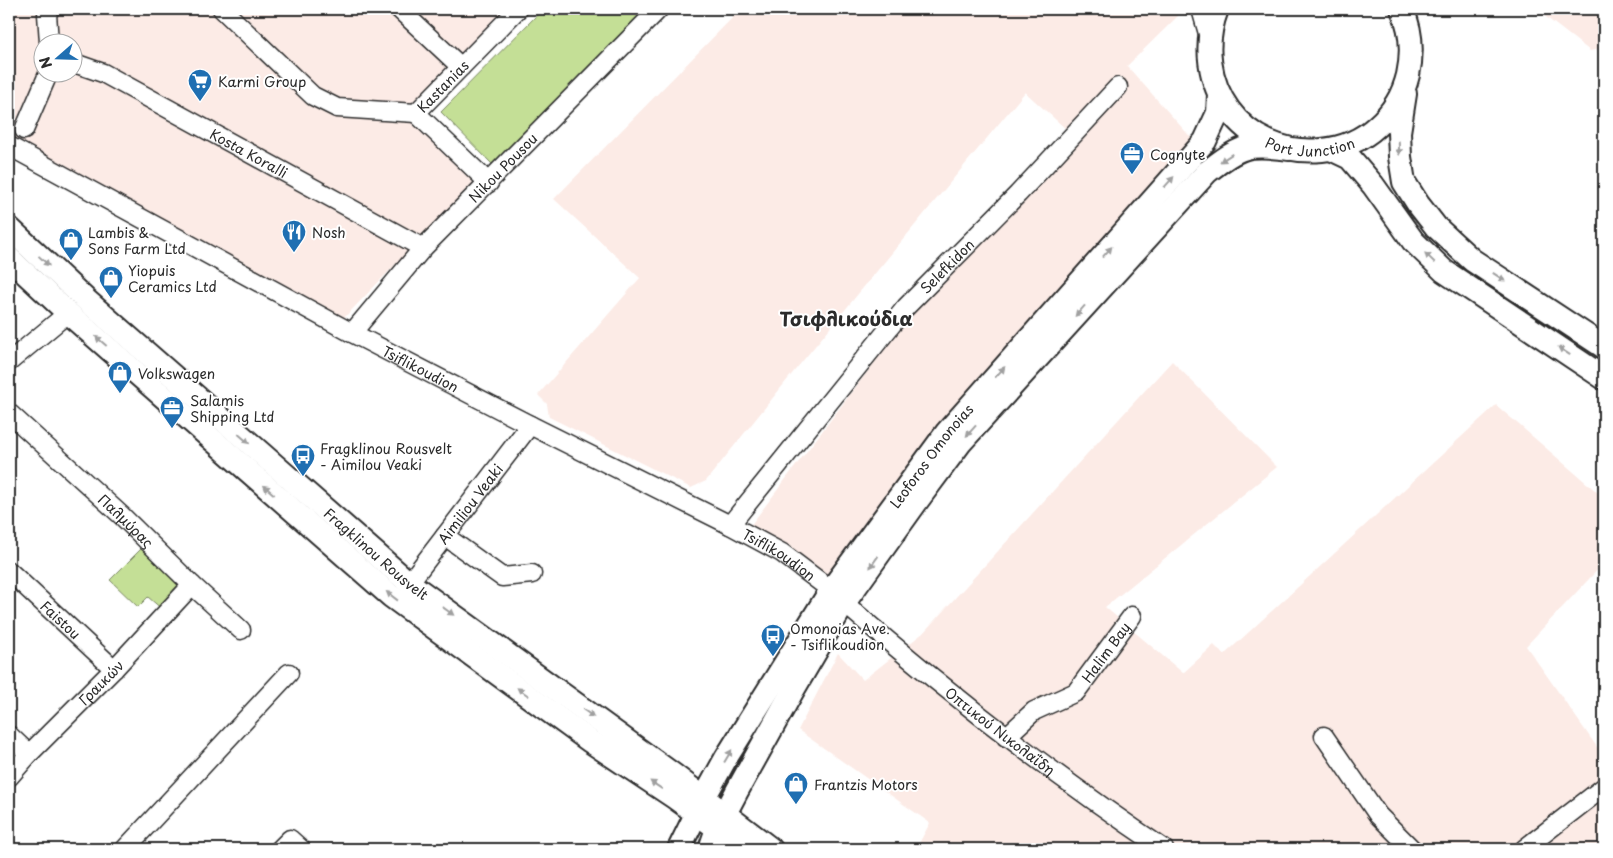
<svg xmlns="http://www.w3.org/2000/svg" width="1613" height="858" viewBox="0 0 1613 858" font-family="'Playpen Sans',sans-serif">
<rect width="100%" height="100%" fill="#fff"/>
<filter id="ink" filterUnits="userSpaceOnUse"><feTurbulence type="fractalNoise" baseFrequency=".02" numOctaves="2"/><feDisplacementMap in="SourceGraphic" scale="10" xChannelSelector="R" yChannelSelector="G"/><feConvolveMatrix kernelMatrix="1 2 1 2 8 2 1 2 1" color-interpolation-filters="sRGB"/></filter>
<g filter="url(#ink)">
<!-- built -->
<path fill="#fcebe6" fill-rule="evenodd" d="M 9,9 L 525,9 L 414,120 L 477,180 L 343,319 L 9,141 ZM 42,42 L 72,42 L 72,72 L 42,72 Z
M 741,9 L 1170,9 L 1178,16 L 1127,66 L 1194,141 L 830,579 L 750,526 L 909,317 L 1077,139 L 1025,92 L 796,369 L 706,481 L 691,488 L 549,417 L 547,404 L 538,395 L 640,278 L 554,199 Z
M 1533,9 L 1604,9 L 1604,48 L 1590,51 L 1538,11 Z
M 1172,361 L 1277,467 L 1105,607 L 1183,673 L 1214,645 L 1224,655 L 1496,405 L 1604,498 L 1604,563 L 1526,646 L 1604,757 L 1604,849 L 919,849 L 917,847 L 930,823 L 798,730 L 838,653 L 863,680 L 923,633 Z"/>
<!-- green -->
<path fill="#c4df96" stroke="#788560" d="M 543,9 L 647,9 L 493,165 L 441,112 Z
M 146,544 L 174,571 L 181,587 L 163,610 L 148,597 L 138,607 L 110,580 Z"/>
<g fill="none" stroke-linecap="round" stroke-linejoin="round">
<defs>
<g id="minor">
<path d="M 222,9 L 313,96 L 337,108 L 416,113"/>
<path d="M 399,9 L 461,67"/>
<path d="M 1201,9 L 1209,37"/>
<path d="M 49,42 L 47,14 L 50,9"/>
<path id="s1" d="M 72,65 L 77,64 L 103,73 L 423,248"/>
<path d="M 24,130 L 49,72"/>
<path id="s2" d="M 9,146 L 352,333 L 530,425 L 730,525 L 782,553 L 831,590"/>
<path id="s3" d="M 489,183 L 416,113 L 518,9"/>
<path id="s4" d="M 352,333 L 423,248 L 659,9"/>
<path d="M 9,362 L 68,313"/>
<path id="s5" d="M 9,413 L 121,515 L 192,585 L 241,630"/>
<path id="s6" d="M 730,525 L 906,307 L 1018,194 L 1118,87"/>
<path d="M 445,536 L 502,577 L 532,574"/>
<path id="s7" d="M 9,571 L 114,669"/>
<path id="s8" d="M 409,583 L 530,425"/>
<path id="s9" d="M 844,603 C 946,692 1052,774 1164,849"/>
<path d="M 9,735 L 29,754"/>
<path d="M 1324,736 L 1378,815 L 1412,849"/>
<path id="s10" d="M 1006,737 L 1034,711 L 1076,692 L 1132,616"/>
<path id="s11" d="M 9,777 L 29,754 L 114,669 L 192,585"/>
<path d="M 125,849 L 289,673"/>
<path d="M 280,849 L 290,839 L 301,849"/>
<path d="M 1524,849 L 1604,787"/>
</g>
<g id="major">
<path id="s12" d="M 1217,9 C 1189,82 1242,158 1322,150 C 1342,148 1362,140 1377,126 C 1392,113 1403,96 1408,75 C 1413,52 1412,31 1402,9"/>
<path d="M 1405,94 L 1399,132 L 1400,157 L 1404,182 L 1418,204 L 1436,227 L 1472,260 L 1604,347"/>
<path d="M 1331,149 L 1350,158 L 1373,185 L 1413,241 L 1444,271 L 1604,378"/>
<path id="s13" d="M 9,228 L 86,300 L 409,583 L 675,776 L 771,849"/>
<path d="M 9,258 L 68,313 L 391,596 L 590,741 L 674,797 L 746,849"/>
<path id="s14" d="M 679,849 L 704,798 L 726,758 L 831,590 L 947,432 L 1205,141 L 1218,113 L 1219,94"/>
<path d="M 710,849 L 717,829 L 737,791 L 792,692 L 844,603 L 917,501 L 961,442 L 1207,172 C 1240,146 1247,143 1289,149"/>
</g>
</defs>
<!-- minor casing -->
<use href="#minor" stroke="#2b2b2b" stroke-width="21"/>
<!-- major casing -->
<use href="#major" stroke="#2b2b2b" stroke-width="26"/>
<!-- minor -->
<use href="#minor" stroke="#fff" stroke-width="18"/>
<!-- major -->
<use href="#major" stroke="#fff" stroke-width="22"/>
</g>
<!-- one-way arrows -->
<defs><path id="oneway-solid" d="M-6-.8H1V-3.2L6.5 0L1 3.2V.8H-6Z" transform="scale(1.25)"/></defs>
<g fill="#a0a0a0">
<use href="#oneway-solid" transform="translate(1399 148) rotate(88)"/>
<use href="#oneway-solid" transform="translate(1226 158) rotate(147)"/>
<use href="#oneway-solid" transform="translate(1169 182) rotate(-48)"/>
<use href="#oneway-solid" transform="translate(1107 252) rotate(-48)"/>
<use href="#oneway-solid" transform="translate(1430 258) rotate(-136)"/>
<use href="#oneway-solid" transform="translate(44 261) rotate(43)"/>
<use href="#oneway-solid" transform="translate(1499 277) rotate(34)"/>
<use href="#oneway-solid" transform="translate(1080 311) rotate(132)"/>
<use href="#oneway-solid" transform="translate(101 341) rotate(-139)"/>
<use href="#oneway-solid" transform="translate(1564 351) rotate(-146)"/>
<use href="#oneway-solid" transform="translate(1000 372) rotate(-48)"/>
<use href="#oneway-solid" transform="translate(971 431) rotate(132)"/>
<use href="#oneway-solid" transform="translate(244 439) rotate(41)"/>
<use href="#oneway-solid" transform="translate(269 490) rotate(-139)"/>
<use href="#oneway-solid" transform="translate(874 562) rotate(125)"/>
<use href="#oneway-solid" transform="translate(392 596) rotate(-142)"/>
<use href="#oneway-solid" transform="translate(448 611) rotate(36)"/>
<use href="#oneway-solid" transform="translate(523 692) rotate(-145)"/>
<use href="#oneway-solid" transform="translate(588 713) rotate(36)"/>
<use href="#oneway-solid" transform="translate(728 756) rotate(-59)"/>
<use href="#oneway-solid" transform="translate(656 785) rotate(-146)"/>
</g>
</g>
<!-- icons -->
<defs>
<symbol id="supermarket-pin" viewBox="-11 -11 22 30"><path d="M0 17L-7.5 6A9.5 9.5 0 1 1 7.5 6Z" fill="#1f6fb2" stroke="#fff"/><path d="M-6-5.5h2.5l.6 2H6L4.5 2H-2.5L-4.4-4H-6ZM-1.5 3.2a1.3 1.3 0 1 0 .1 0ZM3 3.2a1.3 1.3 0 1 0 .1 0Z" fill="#fff"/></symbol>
<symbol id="office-pin" viewBox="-11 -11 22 30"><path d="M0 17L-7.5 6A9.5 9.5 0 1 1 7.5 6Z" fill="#1f6fb2" stroke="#fff"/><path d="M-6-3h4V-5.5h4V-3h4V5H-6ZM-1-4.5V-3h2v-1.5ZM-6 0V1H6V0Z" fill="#fff"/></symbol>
<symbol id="restaurant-pin" viewBox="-11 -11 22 30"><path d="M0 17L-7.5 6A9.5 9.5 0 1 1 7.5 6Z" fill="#1f6fb2" stroke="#fff"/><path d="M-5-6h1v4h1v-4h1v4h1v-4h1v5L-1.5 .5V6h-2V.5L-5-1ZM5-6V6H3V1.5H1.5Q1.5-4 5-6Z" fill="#fff"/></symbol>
<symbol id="shop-pin" viewBox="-11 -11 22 30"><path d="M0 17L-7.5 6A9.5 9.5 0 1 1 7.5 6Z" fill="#1f6fb2" stroke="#fff"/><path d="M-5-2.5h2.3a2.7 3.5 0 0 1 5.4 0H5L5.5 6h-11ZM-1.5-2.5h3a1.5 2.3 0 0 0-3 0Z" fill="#fff"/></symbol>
<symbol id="bus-pin" viewBox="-11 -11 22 30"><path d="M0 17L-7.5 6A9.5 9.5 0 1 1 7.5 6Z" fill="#1f6fb2" stroke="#fff"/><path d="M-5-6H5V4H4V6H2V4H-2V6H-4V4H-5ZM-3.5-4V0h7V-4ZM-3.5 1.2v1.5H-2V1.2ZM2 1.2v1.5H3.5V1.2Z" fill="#fff"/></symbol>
</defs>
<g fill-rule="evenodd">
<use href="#supermarket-pin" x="186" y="67" width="28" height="38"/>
<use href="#office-pin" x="1118" y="140" width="28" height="38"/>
<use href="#restaurant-pin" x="280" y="218" width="28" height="38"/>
<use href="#shop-pin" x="57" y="226" width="28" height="38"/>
<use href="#shop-pin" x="97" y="264" width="28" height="38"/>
<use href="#shop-pin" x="106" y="359" width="28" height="38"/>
<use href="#office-pin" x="158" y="394" width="28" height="38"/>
<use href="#bus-pin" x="289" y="442" width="28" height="38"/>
<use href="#bus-pin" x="759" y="622" width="28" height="38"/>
<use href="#shop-pin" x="782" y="770" width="28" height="38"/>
</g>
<g text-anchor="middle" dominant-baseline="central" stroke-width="4" stroke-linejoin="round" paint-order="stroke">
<!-- poi labels -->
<g font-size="14" fill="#2b2b2b" stroke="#fff" text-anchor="start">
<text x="218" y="81">Karmi Group</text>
<text x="1150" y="154">Cognyte</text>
<text x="88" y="232">Lambis &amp;<tspan x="88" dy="16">Sons Farm Ltd</tspan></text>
<text x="312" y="232">Nosh</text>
<text x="128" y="270">Yiopuis<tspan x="128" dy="16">Ceramics Ltd</tspan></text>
<text x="138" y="373">Volkswagen</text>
<text x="190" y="400">Salamis<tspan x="190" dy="16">Shipping Ltd</tspan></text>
<text x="320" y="448">Fragklinou Rousvelt<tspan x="320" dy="16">- Aimilou Veaki</tspan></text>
<text x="790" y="628">Omonoias Ave.<tspan x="790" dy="16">- Tsiflikoudion</tspan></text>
<text x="814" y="784">Frantzis Motors</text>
</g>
<!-- street labels -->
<g font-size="14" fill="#2b2b2b" stroke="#fff">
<text stroke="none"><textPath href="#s3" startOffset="139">Kastanias</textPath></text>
<text stroke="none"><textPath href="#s12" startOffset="200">Port Junction</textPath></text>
<text stroke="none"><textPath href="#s1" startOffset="199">Kosta Koralli</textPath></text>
<text stroke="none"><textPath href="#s4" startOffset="224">Nikou Pousou</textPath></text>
<text stroke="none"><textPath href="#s6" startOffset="338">Selefkidon</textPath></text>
<text stroke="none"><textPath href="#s2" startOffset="468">Tsiflikoudion</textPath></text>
<text stroke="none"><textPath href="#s14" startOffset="468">Leoforos Omonoias</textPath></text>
<text stroke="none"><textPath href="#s8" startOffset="100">Aimiliou Veaki</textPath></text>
<text stroke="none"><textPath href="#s5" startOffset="159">Παλμύρας</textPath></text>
<text stroke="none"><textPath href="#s13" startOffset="491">Fragklinou Rousvelt</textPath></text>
<text stroke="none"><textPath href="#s2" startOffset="872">Tsiflikoudion</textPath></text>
<text stroke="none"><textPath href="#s7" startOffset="71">Faistou</textPath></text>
<text stroke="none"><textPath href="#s10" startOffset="134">Halim Bay</textPath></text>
<text stroke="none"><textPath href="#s11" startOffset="132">Γραικών</textPath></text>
<text stroke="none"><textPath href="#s9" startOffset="202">Οπτικού Νικολαΐδη</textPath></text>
</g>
<!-- district labels -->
<g font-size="19" font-weight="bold" fill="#2b2b2b" stroke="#fff">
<text x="846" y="318">Τσιφλικούδια</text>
</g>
</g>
<!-- margin -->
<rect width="1613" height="858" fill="none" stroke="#fff" stroke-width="30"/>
<rect x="15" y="15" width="1583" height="828" fill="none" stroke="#2b2b2b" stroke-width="2" filter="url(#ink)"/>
<!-- north arrow -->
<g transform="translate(58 58) rotate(250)"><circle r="24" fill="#ffffff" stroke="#aaaaaa"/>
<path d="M0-4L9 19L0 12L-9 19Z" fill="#1f6fb2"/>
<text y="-8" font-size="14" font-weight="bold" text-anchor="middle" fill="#2b2b2b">N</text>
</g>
</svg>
